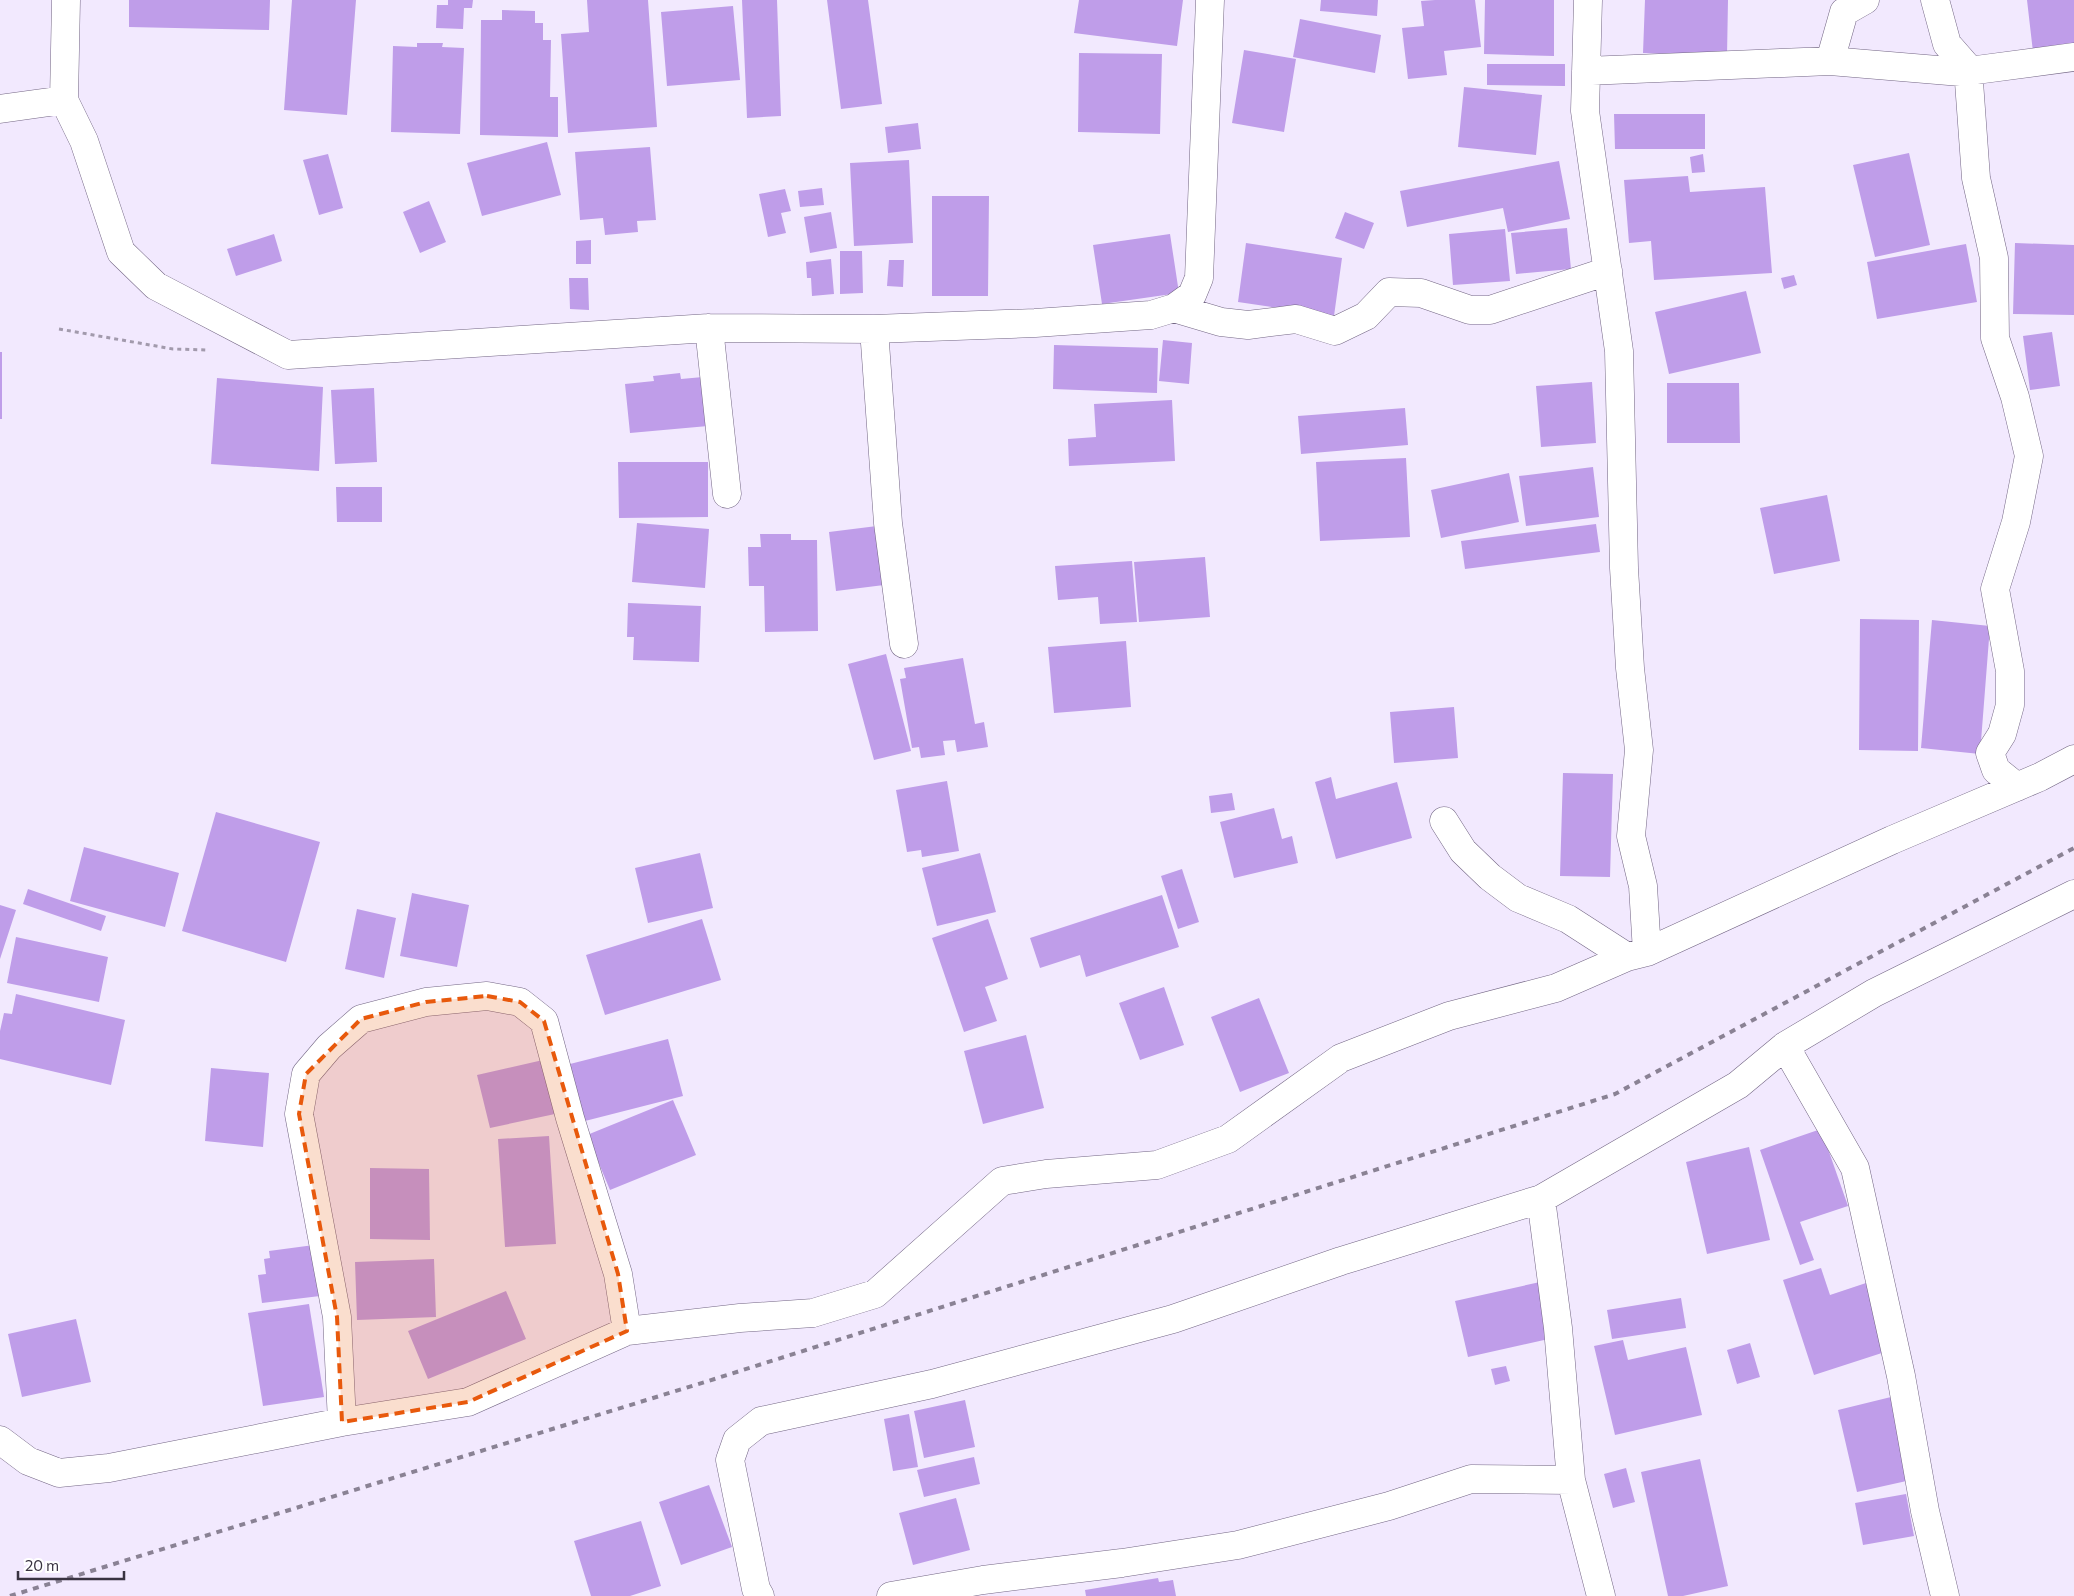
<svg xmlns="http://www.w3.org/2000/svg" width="2074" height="1596" viewBox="0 0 2074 1596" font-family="Commissioner,sans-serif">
<rect width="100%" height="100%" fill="#f2e9fe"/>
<!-- building -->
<path fill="#bf9de9" d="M 129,0 L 270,0 L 269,30 L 129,27 Z
M 292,0 L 356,0 L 347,115 L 284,110 Z
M 448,0 L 473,0 L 472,8 L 464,8 L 463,29 L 436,28 L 437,5 L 448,5 Z
M 587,0 L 648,0 L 657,127 L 568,133 L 561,34 L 589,32 Z
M 742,0 L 777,0 L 781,116 L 747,118 Z
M 827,0 L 868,0 L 882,104 L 841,109 Z
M 1079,0 L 1183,0 L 1177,46 L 1074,33 Z
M 1321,0 L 1378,0 L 1377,16 L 1320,11 Z
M 1435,0 L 1475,0 L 1481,47 L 1444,51 L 1447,75 L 1408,79 L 1402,28 L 1424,26 L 1421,1 Z
M 1485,0 L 1554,0 L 1554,56 L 1484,54 Z
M 1645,0 L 1728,0 L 1727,56 L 1643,53 Z
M 2027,0 L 2074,0 L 2074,48 L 2033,52 Z
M 733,6 L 740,80 L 667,86 L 661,12 Z
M 502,10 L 535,11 L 535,23 L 543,23 L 543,40 L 551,40 L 550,97 L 558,97 L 558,137 L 480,135 L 481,20 L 502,20 Z
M 1300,19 L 1381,35 L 1375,73 L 1293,57 Z
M 417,43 L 443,43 L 442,47 L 464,48 L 460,134 L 391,132 L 393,46 L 417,47 Z
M 1244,50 L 1296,59 L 1284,132 L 1232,123 Z
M 1079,53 L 1162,54 L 1160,134 L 1078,132 Z
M 1487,64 L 1565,64 L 1565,86 L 1487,85 Z
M 1464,87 L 1542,95 L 1536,155 L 1458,147 Z
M 1614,114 L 1705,114 L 1705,149 L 1615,149 Z
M 918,123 L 921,149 L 888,153 L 885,127 Z
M 547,142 L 561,195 L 482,216 L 467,163 Z
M 650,147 L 656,220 L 637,221 L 638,232 L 605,235 L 603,218 L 580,220 L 575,152 Z
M 1909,153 L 1930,245 L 1875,257 L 1853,165 Z
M 328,154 L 343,208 L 319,215 L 303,160 Z
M 1703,154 L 1705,172 L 1692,173 L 1690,157 Z
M 909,160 L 913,243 L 854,246 L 850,163 Z
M 1559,161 L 1570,219 L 1508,232 L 1503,208 L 1407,227 L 1400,191 Z
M 1688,176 L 1690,192 L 1765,187 L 1772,273 L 1654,280 L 1651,241 L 1629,243 L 1624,180 Z
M 822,188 L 824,205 L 800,207 L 798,191 Z
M 785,189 L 791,211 L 781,213 L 786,233 L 768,237 L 759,194 Z
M 932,196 L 989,196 L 988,296 L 932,296 Z
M 429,201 L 446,242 L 420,253 L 403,212 Z
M 831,212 L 837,248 L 810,253 L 804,217 Z
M 1345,212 L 1374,223 L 1364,249 L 1335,238 Z
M 1567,228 L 1571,269 L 1516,274 L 1511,233 Z
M 1505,229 L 1510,281 L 1453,285 L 1449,234 Z
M 274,234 L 282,261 L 236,276 L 227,249 Z
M 1170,234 L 1179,293 L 1102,304 L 1093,245 Z
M 591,240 L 591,264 L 576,264 L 576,241 Z
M 1246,243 L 1342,258 L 1334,316 L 1238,302 Z
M 2015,243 L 2074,245 L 2074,315 L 2013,314 Z
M 1966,244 L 1977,302 L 1877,319 L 1867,262 Z
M 840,251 L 862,251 L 863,293 L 840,294 Z
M 831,259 L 834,294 L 812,296 L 811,278 L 807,278 L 806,262 Z
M 889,260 L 904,260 L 903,287 L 887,286 Z
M 1794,275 L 1797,285 L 1784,289 L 1781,278 Z
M 569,278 L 588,278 L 589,310 L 570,309 Z
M 1746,291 L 1761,353 L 1669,374 L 1655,312 Z
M 2052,332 L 2060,386 L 2030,390 L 2023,336 Z
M 1163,340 L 1192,343 L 1189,384 L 1159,381 Z
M 1054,345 L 1158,348 L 1157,393 L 1053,389 Z
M 0,352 L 2,352 L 2,419 L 0,419 Z
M 680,373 L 681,379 L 703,377 L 708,426 L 630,433 L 625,384 L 654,381 L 653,376 Z
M 217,378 L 323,387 L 319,471 L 211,464 Z
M 1592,382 L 1596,443 L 1541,447 L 1536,386 Z
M 1667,383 L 1739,383 L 1740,443 L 1667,443 Z
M 374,388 L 377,462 L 335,464 L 331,390 Z
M 1172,400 L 1175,461 L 1069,466 L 1068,439 L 1096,437 L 1094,404 Z
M 1405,408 L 1408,445 L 1301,454 L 1298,416 Z
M 1406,458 L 1410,537 L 1320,541 L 1316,462 Z
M 618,462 L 708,462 L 708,517 L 619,518 Z
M 1593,467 L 1599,517 L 1526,526 L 1519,476 Z
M 1509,473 L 1519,522 L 1441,538 L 1431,490 Z
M 336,487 L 382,487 L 382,522 L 337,522 Z
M 1827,495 L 1840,561 L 1774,574 L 1760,508 Z
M 637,523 L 709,529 L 705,588 L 632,582 Z
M 1596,524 L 1600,552 L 1465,569 L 1461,541 Z
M 877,526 L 884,585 L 836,591 L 829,532 Z
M 760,534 L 791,534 L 791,540 L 817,540 L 818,631 L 765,632 L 764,586 L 749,586 L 748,547 L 761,547 Z
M 1205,557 L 1210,617 L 1139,622 L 1134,562 Z
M 1132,561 L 1137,622 L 1100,624 L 1098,597 L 1058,600 L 1055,566 Z
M 628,603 L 701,606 L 699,662 L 633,660 L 634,637 L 627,637 Z
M 1860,619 L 1919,620 L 1918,751 L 1859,750 Z
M 1932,620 L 1990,626 L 1980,754 L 1921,748 Z
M 1126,641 L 1131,707 L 1054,713 L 1048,647 Z
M 886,654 L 911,751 L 874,760 L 848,664 Z
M 963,658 L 975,724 L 984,722 L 988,747 L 957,752 L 955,740 L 943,741 L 945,755 L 921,758 L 919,747 L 912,748 L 900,679 L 906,678 L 904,668 Z
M 1454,707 L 1458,758 L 1394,763 L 1390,712 Z
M 1563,773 L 1613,774 L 1610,877 L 1560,876 Z
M 1331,777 L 1336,799 L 1397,782 L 1412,838 L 1336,859 L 1315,782 Z
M 947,781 L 959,851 L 922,857 L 921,850 L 907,852 L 896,790 Z
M 1232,793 L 1235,810 L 1211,813 L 1209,796 Z
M 1274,808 L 1282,839 L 1292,836 L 1298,863 L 1234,878 L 1220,822 Z
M 216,812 L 320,842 L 286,962 L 182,931 Z
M 84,847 L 179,873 L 165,927 L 70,901 Z
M 700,853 L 713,908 L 648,923 L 635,868 Z
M 980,853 L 996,912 L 937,926 L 922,868 Z
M 1182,869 L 1199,922 L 1178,929 L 1161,876 Z
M 28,889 L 106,916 L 101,931 L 23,904 Z
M 412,893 L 469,905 L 457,967 L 400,956 Z
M 1162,895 L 1179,947 L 1086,977 L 1080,955 L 1040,968 L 1030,938 Z
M 0,905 L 16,910 L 0,959 Z
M 357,909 L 396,918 L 384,978 L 345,969 Z
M 702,919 L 721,980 L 605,1015 L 586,955 Z
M 988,919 L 1008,979 L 985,987 L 997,1021 L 964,1032 L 932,938 Z
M 16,937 L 108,957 L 99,1002 L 7,983 Z
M 1164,987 L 1184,1045 L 1140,1060 L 1119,1003 Z
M 16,994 L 125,1020 L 111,1085 L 0,1059 L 0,1031 L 4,1013 L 12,1014 Z
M 1259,998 L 1289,1073 L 1240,1092 L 1211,1017 Z
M 1026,1035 L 1044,1108 L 983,1124 L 964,1051 Z
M 668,1039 L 683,1096 L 585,1121 L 570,1064 Z
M 543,1060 L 555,1114 L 490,1128 L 477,1075 Z
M 211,1068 L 269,1073 L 263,1147 L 205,1141 Z
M 673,1100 L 696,1155 L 610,1190 L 587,1135 Z
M 1821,1129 L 1848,1206 L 1800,1222 L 1814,1260 L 1800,1265 L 1760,1150 Z
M 549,1136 L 556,1244 L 505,1247 L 498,1139 Z
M 1749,1147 L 1770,1240 L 1707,1254 L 1686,1162 Z
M 370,1168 L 429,1169 L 430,1240 L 370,1239 Z
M 314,1245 L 320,1296 L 262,1303 L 258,1275 L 266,1274 L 264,1259 L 270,1258 L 269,1251 Z
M 434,1259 L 436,1317 L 357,1320 L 355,1262 Z
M 1821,1268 L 1830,1295 L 1866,1283 L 1888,1351 L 1814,1375 L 1783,1280 Z
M 1540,1282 L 1553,1338 L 1468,1357 L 1455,1301 Z
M 506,1291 L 526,1339 L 428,1379 L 408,1331 Z
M 1681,1298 L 1686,1328 L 1612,1339 L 1607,1310 Z
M 309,1304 L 324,1397 L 263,1406 L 248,1313 Z
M 76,1319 L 91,1382 L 22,1397 L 8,1334 Z
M 1623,1340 L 1628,1360 L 1686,1347 L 1702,1415 L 1615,1435 L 1594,1346 Z
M 1750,1343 L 1760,1377 L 1737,1384 L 1727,1350 Z
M 1506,1366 L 1510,1381 L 1495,1385 L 1491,1369 Z
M 1891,1397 L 1911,1480 L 1857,1492 L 1838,1410 Z
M 965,1400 L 975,1447 L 924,1458 L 914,1411 Z
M 909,1414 L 918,1467 L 893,1471 L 884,1419 Z
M 974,1457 L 980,1484 L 924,1497 L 917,1470 Z
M 1700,1459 L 1728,1586 L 1683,1596 L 1668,1596 L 1641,1472 Z
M 1626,1468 L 1635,1502 L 1613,1508 L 1604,1474 Z
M 709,1485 L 732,1547 L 681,1565 L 659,1502 Z
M 1906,1494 L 1914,1536 L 1863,1545 L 1855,1503 Z
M 956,1498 L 970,1550 L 913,1565 L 899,1513 Z
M 641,1521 L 661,1586 L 630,1596 L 591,1596 L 574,1541 Z
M 1158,1578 L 1159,1582 L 1173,1580 L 1176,1596 L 1086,1596 L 1085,1590 Z"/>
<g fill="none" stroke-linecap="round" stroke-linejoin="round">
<defs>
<path id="minor" d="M 66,0 L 64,100 L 84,141 L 121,252 L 156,286 L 288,355 L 709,328 L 874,329 L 1035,323 L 1151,315 L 1174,308 L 1192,295 L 1199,278 L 1210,0
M 1588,0 L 1585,111 L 1619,351 L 1624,568 L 1630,668 L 1639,750 L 1631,836 L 1643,886 L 1647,952
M 1935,0 L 1947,44 L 1968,68 L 1976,178 L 1994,258 L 1995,338 L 2015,397 L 2029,456 L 2016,522 L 1995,589 L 2010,671 L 2010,705 L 2002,734 L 1990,753 L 1996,770 L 2017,787
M 1830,61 L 1844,12 L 1865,0
M 1586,71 L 1830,61 L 1961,72 L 2074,57
M 0,109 L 64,100
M 1174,308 L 1221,322 L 1248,325 L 1296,319 L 1335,331 L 1366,316 L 1389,292 L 1421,293 L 1470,310 L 1490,310 L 1608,271
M 709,328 L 727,494
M 874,329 L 888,523 L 904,644
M 1444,821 L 1463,851 L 1490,877 L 1518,898 L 1568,919 L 1627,957
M 1785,1046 L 1855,1168 L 1901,1376 L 1925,1511 L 1945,1596
M 1541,1199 L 1558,1328 L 1571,1480 L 1601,1596
M 342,1422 L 337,1317 L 299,1114 L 306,1074 L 329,1047 L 361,1019 L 426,1002 L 487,996 L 520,1002 L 544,1021 L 570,1118 L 618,1274 L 627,1331
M 0,1440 L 28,1461 L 59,1473 L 109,1468 L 342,1422 L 468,1402 L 627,1331 L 740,1318 L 813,1313 L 875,1294 L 1002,1181 L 1046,1174 L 1157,1165 L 1228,1139 L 1341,1058 L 1449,1016 L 1556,988 L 1627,957 L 1647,952 L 1892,840 L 2040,777 L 2074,759
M 760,1596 L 756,1589 L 730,1460 L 737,1440 L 761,1421 L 932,1384 L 1173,1319 L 1341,1261 L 1541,1199 L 1738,1085 L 1785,1046 L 1874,993 L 2074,894
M 891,1596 L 983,1580 L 1122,1563 L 1238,1545 L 1389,1506 L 1471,1479 L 1571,1480"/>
</defs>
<!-- minor casing -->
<use href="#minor" stroke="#736684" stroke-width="29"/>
<!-- path -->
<path stroke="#a29aac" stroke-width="3" stroke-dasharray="4 4" stroke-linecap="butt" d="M 59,329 L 173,349 L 207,350"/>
<!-- minor -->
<use href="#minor" stroke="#fff" stroke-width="28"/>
<!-- rail -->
<path stroke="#8a8294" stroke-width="4" stroke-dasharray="6 6" stroke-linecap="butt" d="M 10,1596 L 705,1382 L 1615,1094 L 2074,848"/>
</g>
<!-- marked area -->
<path fill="#e8590c" fill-opacity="0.2" stroke="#e8590c" stroke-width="4" stroke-dasharray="10 6" stroke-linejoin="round" d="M 487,996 L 520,1002 L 544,1021 L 618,1274 L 627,1331 L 468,1402 L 342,1422 L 337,1317 L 299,1114 L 306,1074 L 361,1019 L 426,1002 Z"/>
<!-- scale -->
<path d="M18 1571v8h106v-8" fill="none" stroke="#393341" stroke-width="2.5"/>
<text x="25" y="1571" font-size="15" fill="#393341" stroke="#ffffff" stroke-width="4" paint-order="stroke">20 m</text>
</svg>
